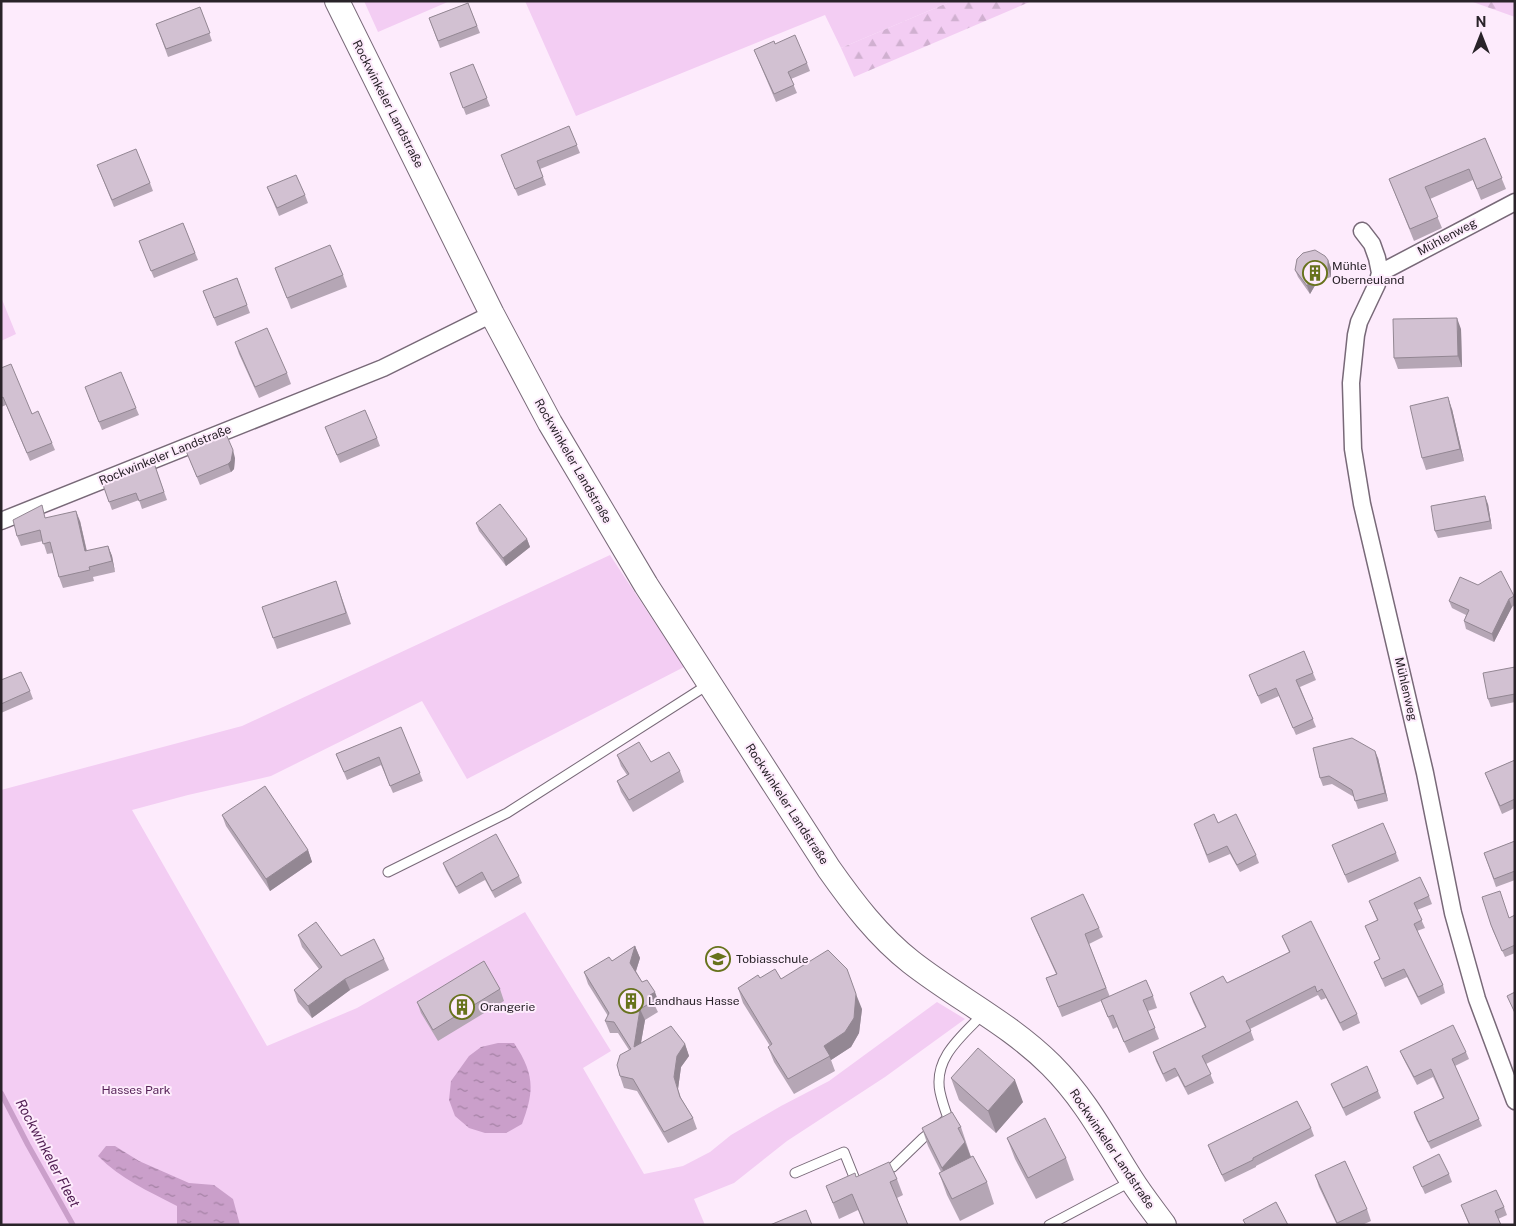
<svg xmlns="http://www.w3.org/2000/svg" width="1516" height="1226" viewBox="0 0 1516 1226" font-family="'Public Sans',sans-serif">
<defs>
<pattern id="forest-firs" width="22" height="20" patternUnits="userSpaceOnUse" patternTransform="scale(1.25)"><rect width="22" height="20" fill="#f3cdf3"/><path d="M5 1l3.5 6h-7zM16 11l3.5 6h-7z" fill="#d0b0d0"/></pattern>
<pattern id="water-ripples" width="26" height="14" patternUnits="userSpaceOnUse" patternTransform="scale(1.25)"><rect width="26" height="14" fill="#ca9fca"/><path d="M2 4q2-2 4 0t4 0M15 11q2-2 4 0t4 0" fill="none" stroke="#a481a4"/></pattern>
</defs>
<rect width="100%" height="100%" fill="#fdebfc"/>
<!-- green -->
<path fill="#f3cdf3" d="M 364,1 L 450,1 L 378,32 Z
M 525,1 L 952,1 L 841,48 L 825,15 L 576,116 Z
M 1,297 L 16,334 L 1,341 Z
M 610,555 L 684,667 L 467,779 L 422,701 L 271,776 L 188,795 L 132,810 L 267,1046 L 357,1008 L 525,912 L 611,1051 L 583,1068 L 644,1174 L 683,1166 L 710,1152 L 731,1135 L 781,1106 L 829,1081 L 937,1002 L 965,1019 L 885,1077 L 787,1141 L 734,1183 L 694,1199 L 705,1225 L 1,1225 L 1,790 L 242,726 Z"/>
<!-- forest -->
<path fill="url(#forest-firs)" d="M 952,1 L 1032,1 L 854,77 L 841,48 Z
M 1470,1 L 1515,1 L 1515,17 Z"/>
<!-- water -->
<path fill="url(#water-ripples)" d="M 498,1043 L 514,1043 C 534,1073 535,1090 522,1124 L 506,1133 L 485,1133 L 469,1128 L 455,1116 L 449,1100 L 451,1081 L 469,1056 L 481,1047 Z
M 106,1146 L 115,1146 L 139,1161 L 189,1183 L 214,1185 L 233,1199 L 240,1225 L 177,1225 L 177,1206 C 148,1191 121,1179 98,1156 Z"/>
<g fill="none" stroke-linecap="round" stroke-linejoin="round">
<!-- stream -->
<path stroke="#ca9fca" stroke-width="5.5" d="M 1,1093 L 28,1145 L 73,1225"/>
<defs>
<path id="lane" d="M 388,872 L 507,813 L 709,684
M 882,1172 L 893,1167 L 923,1138 L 948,1118 C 945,1110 942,1101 940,1092 C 933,1058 962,1036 983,1014
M 795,1173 L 844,1152 L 856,1182
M 1049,1225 L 1132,1181"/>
<path id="street" d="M 1362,231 L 1372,244 L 1377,258 L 1380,273 L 1377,284 L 1359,322 L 1356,335 L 1351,383 L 1353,449 L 1362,504 L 1425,773 L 1453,913 L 1477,999 L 1515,1101
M 1380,273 L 1515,202
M 1,521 L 383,368 L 492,314"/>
<path id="secondary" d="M 337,1 L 492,314 L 550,423 L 646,585 L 829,869 C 853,903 878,936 911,962 C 957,998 1010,1024 1051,1065 C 1086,1100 1105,1138 1131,1179 C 1141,1195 1153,1210 1164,1225"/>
</defs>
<!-- lane casing -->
<use href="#lane" stroke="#786978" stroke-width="11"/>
<!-- street casing -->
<use href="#street" stroke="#786978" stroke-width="19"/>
<!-- secondary casing -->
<use href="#secondary" stroke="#786978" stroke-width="26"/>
<!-- lane -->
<use href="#lane" stroke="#fff" stroke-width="9"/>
<!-- street -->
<use href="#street" stroke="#fff" stroke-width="16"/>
<!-- secondary -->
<use href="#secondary" stroke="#fff" stroke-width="24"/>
</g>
<!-- wall -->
<path fill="#b5a6b5" d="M 468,3 L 480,33 L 440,48 L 429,18 Z
M 200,7 L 212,41 L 168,57 L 156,24 Z
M 775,44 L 807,63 L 810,71 L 791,79 L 797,93 L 776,102 L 754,50 Z
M 473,64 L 490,106 L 466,115 L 450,73 Z
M 569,126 L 580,153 L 540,169 L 546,185 L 518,196 L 504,163 Z
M 1485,138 L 1506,189 L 1481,200 L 1473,180 L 1430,199 L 1442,228 L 1414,241 L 1389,179 Z
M 97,165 L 150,183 L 153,191 L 114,207 Z
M 267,187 L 305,195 L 308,203 L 279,216 Z
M 183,223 L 198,260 L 154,278 L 139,241 Z
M 1328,260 L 1331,268 L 1331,277 L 1317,282 L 1310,294 L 1298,277 L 1295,270 Z
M 275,268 L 343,275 L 347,287 L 291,309 Z
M 237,278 L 250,313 L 217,326 L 203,291 Z
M 1461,329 L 1462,367 L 1398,369 L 1394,358 Z
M 235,342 L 287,373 L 291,384 L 259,398 L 239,354 Z
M 1,368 L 52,443 L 55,450 L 30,461 L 6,405 L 1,407 Z
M 88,395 L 136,408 L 139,415 L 102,430 Z
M 1452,409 L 1464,461 L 1426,470 L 1422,458 Z
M 325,427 L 377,438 L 380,446 L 340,463 Z
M 189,458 L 235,458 L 234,469 L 231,472 L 200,485 Z
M 154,463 L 167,500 L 142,509 L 139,500 L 112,510 L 102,482 Z
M 1488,504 L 1492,529 L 1438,538 L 1435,531 Z
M 46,518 L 80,521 L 87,551 L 108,546 L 112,556 L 115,572 L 93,577 L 94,581 L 63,588 L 59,577 L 53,553 L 47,554 L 43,541 L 21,546 L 17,536 Z
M 476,523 L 527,539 L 530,547 L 506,566 L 479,531 Z
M 336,581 L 351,624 L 277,649 L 262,607 Z
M 1478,585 L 1514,596 L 1515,597 L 1515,605 L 1512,607 L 1494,642 L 1466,629 L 1464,621 L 1466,615 L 1452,608 L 1449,601 Z
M 1515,667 L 1515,702 L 1491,707 L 1488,699 Z
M 1313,673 L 1316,680 L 1300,687 L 1316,727 L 1296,735 L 1279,696 L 1261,704 L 1249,675 Z
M 1,680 L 30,691 L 33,699 L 1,713 Z
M 401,727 L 423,781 L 393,793 L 381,765 L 347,780 L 336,754 Z
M 617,755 L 651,762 L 680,771 L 684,782 L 633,812 L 621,792 L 617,781 L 627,775 L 621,766 Z
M 1378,758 L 1388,801 L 1358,809 L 1354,797 L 1332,784 L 1323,786 L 1320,778 Z
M 1515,760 L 1515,808 L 1502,814 L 1485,773 Z
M 222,815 L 308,850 L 312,862 L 270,891 L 226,826 Z
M 1218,823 L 1256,855 L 1259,863 L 1240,872 L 1230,854 L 1209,863 L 1194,824 Z
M 1515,841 L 1515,880 L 1496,887 L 1484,853 Z
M 1332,845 L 1396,853 L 1399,861 L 1348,883 Z
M 443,863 L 519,876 L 522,883 L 495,898 L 485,880 L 459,894 L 446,871 Z
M 1429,896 L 1432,904 L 1417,910 L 1425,928 L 1417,931 L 1443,985 L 1445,993 L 1421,1005 L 1407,977 L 1385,987 L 1374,962 L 1380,959 L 1365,926 L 1377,920 L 1369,901 Z
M 1482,897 L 1509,918 L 1515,915 L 1515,953 L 1505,957 L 1493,931 Z
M 1031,918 L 1099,928 L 1103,937 L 1089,944 L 1110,997 L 1153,996 L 1157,1008 L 1148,1011 L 1159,1039 L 1129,1053 L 1117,1027 L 1113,1029 L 1101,1001 L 1062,1017 L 1046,978 L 1056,974 L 1035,928 Z
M 298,935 L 341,956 L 384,959 L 389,970 L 350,990 L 312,1018 L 298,1002 L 294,990 L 319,969 L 302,947 Z
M 1282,936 L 1357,1014 L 1360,1023 L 1343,1031 L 1326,998 L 1321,1000 L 1318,995 L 1250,1029 L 1254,1040 L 1206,1064 L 1214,1083 L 1188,1095 L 1178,1076 L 1166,1082 L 1156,1061 L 1153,1052 L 1205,1027 L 1193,1002 L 1190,993 L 1227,983 L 1289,952 Z
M 635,946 L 640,958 L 636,971 L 642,982 L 659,1003 L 655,1006 L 658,1012 L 645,1020 L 641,1043 L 685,1044 L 689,1056 L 681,1067 L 678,1089 L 681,1098 L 693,1118 L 697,1129 L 668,1143 L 637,1091 L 624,1088 L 620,1076 L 629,1050 L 618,1033 L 610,1033 L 605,1021 L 608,1016 L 588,984 L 584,972 L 612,961 Z
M 760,978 L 781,979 L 862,1009 L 859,1033 L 851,1047 L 831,1060 L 835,1071 L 794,1094 L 774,1062 L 768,1047 L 770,1046 L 743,1003 L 738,988 Z
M 500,989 L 504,1001 L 438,1041 L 421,1013 L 417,1002 Z
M 1400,1051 L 1466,1052 L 1469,1059 L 1455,1066 L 1482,1126 L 1431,1149 L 1416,1119 L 1414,1112 L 1443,1098 L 1433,1077 L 1417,1085 L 1403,1058 Z
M 951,1078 L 1023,1102 L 996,1133 L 959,1100 Z
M 1331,1084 L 1378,1091 L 1381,1098 L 1346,1116 L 1334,1091 Z
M 961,1127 L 971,1157 L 987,1182 L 994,1204 L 960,1221 L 947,1195 L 939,1173 L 941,1172 L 928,1146 L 922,1128 Z
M 1311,1128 L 1314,1136 L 1256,1166 L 1256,1167 L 1225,1182 L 1211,1153 L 1208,1145 Z
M 1007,1138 L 1066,1158 L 1074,1180 L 1036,1199 L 1015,1159 Z
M 1413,1167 L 1449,1174 L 1452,1182 L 1425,1194 Z
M 1315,1175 L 1367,1209 L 1371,1221 L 1362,1225 L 1337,1225 L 1319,1187 Z
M 856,1177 L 897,1179 L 903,1195 L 897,1198 L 908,1225 L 864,1225 L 858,1210 L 839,1219 L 826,1186 Z
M 1461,1205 L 1504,1207 L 1507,1215 L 1498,1219 L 1501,1225 L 1469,1225 Z"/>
<!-- shaded-wall -->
<path fill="#938793" d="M 1328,260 L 1331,268 L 1331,277 L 1328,269 Z
M 1314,274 L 1317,282 L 1310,294 L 1307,286 Z
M 1457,318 L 1461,329 L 1462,367 L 1458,356 Z
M 1448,397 L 1452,409 L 1464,461 L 1460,449 Z
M 233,450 L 235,458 L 234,469 L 231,472 L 228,464 Z
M 1485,496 L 1488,504 L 1492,529 L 1490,521 Z
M 76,511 L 80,521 L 89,562 L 85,551 Z
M 527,539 L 530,547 L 506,566 L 503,558 Z
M 108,546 L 112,556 L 115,572 L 112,561 Z
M 1509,599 L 1512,607 L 1494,642 L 1492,634 Z
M 1375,751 L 1378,758 L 1388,801 L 1385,793 Z
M 308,850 L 312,862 L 270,891 L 266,879 Z
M 635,946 L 640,958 L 635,974 L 630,963 Z
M 345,979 L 350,990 L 312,1018 L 308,1006 Z
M 655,992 L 659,1003 L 655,1006 L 654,1001 L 650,995 Z
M 856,994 L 862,1009 L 859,1033 L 851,1047 L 831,1060 L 824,1046 Z
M 640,1009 L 645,1020 L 638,1059 L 634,1047 Z
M 685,1044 L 689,1056 L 681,1067 L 678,1089 L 674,1077 L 677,1056 Z
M 1015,1080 L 1023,1102 L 996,1133 L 988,1111 Z
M 965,1142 L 972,1160 L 948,1186 L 942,1168 Z"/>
<!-- building -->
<path fill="#d2c1d2" stroke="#938793" d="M 468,3 L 477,26 L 438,41 L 429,18 Z
M 200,7 L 210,33 L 166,49 L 156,24 Z
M 795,35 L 807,63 L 788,72 L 794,85 L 774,94 L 754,50 L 774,41 L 775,44 Z
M 473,64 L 487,98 L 463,108 L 450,73 Z
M 569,126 L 577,145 L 537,161 L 543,177 L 515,189 L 501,155 Z
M 1485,138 L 1502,178 L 1477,189 L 1469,169 L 1425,187 L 1438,217 L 1410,229 L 1389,179 Z
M 136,149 L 150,183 L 112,200 L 97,165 Z
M 296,175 L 305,195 L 277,208 L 267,187 Z
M 183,223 L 195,253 L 151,271 L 139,241 Z
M 330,245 L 343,275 L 287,298 L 275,268 Z
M 1315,250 L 1325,256 L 1328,260 L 1328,269 L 1314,274 L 1307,286 L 1295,270 L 1297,259 L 1303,253 Z
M 237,278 L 247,305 L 214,318 L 203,291 Z
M 1457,318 L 1458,356 L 1394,358 L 1393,319 Z
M 267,328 L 287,373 L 255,387 L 235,342 Z
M 11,364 L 32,414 L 38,411 L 52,443 L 27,453 L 3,397 L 1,398 L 1,368 Z
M 121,372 L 136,408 L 99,422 L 85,387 Z
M 1448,397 L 1460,449 L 1422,458 L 1410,406 Z
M 365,410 L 377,438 L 337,455 L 325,427 Z
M 226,434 L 233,450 L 231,461 L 228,464 L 197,477 L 186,451 Z
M 154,463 L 164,492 L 139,501 L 136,493 L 109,502 L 102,482 Z
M 1485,496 L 1490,521 L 1435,531 L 1431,506 Z
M 500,504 L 527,539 L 503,558 L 476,523 Z
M 42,505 L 45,518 L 76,511 L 85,551 L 108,546 L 112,561 L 89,567 L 90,570 L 59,577 L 50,542 L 43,544 L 40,530 L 17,536 L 13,520 Z
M 1501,571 L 1514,596 L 1509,599 L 1492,634 L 1464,621 L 1469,610 L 1449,601 L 1460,577 L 1478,585 Z
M 336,581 L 346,613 L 273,638 L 262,607 Z
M 1304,651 L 1313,673 L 1296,680 L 1313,719 L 1293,728 L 1276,688 L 1258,696 L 1249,675 Z
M 1515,667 L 1515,694 L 1488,699 L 1483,673 Z
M 21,672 L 30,691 L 1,704 L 1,680 Z
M 401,727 L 420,773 L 390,786 L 379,757 L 344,772 L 336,754 Z
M 1352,738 L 1375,751 L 1385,793 L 1355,801 L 1352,790 L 1329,776 L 1320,778 L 1313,748 Z
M 639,742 L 651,762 L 669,752 L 680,771 L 629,800 L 617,781 L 629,774 L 617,755 Z
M 1515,760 L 1515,799 L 1500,806 L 1485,773 Z
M 265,786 L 308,850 L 266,879 L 222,815 Z
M 1214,814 L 1218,823 L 1236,814 L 1256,855 L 1237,865 L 1227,846 L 1207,855 L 1194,824 Z
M 1383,823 L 1396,853 L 1345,875 L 1332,845 Z
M 496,834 L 519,876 L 492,891 L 482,872 L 456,887 L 443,863 Z
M 1515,841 L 1515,871 L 1494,879 L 1484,853 Z
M 1420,877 L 1429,896 L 1414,903 L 1422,920 L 1414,924 L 1443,985 L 1418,997 L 1404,969 L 1382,979 L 1374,962 L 1380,959 L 1365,926 L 1378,920 L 1369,901 Z
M 1500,891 L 1509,918 L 1515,915 L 1515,945 L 1502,951 L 1491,925 L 1482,897 Z
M 1083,894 L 1099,928 L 1085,934 L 1106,988 L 1058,1007 L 1046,978 L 1057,974 L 1031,918 Z
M 1311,921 L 1357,1014 L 1340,1023 L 1322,989 L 1317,992 L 1315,986 L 1246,1021 L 1251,1031 L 1202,1056 L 1211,1074 L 1185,1087 L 1175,1068 L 1163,1074 L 1153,1052 L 1206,1027 L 1190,993 L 1223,976 L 1227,983 L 1290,952 L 1282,936 Z
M 316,922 L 341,956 L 374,939 L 384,959 L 345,979 L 308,1006 L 294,990 L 322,967 L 298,935 Z
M 635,946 L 630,963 L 642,982 L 647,980 L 655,992 L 650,995 L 654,1001 L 640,1009 L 634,1047 L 671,1026 L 685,1044 L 677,1056 L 674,1077 L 680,1097 L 693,1118 L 664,1132 L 633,1079 L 620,1076 L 617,1065 L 620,1055 L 631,1049 L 614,1022 L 605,1021 L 609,1013 L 584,972 L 609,957 L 612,961 Z
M 828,950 L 847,969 L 856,994 L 854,1018 L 845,1032 L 824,1046 L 830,1056 L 788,1079 L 768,1047 L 772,1044 L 738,988 L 758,975 L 760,978 L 775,969 L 781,979 Z
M 484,961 L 500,989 L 433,1030 L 417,1002 Z
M 1146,980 L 1153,996 L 1143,1000 L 1155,1028 L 1124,1042 L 1113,1015 L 1108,1017 L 1101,1000 Z
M 1515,992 L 1515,1013 L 1507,996 Z
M 1453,1025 L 1466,1052 L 1452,1059 L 1479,1119 L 1428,1142 L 1414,1112 L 1444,1098 L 1431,1069 L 1414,1077 L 1400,1051 Z
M 978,1048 L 1015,1080 L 988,1111 L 951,1078 Z
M 1367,1066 L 1378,1091 L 1343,1108 L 1331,1084 Z
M 1297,1101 L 1311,1128 L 1253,1158 L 1253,1160 L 1222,1175 L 1208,1145 Z
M 952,1112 L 961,1127 L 958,1128 L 965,1142 L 942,1168 L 922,1128 Z
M 1045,1118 L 1066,1158 L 1028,1178 L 1007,1138 Z
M 1439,1154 L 1449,1174 L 1422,1187 L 1413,1167 Z
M 973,1156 L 987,1182 L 952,1199 L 939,1173 Z
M 1345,1161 L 1367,1209 L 1337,1223 L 1315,1175 Z
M 889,1162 L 897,1179 L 890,1182 L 908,1225 L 865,1225 L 852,1194 L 833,1203 L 826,1186 L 855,1173 L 856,1177 Z
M 1496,1190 L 1504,1207 L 1495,1211 L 1501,1225 L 1470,1225 L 1461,1205 Z
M 1276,1202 L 1288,1225 L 1246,1225 L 1243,1220 Z
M 806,1210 L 812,1225 L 770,1225 Z"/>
<!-- icons -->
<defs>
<symbol id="building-ring" viewBox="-11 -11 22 22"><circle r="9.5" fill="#fdebfc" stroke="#67721c" stroke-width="1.5"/><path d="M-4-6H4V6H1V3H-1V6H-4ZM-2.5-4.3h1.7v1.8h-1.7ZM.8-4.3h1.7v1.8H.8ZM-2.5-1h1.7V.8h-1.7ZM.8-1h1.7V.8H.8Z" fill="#67721c"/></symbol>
<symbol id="school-ring" viewBox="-11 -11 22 22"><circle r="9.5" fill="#fdebfc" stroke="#67721c" stroke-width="1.5"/><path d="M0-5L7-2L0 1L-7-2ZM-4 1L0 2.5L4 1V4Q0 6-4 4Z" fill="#67721c"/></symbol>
</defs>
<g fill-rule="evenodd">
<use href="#building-ring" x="1301" y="259" width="28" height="28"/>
<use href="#school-ring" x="704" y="945" width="28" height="28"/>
<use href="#building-ring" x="617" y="987" width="28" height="28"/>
<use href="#building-ring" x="448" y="993" width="28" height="28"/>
</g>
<g text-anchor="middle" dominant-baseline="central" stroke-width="4" stroke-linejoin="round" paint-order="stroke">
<!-- street labels -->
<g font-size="12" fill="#292329" stroke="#fdebfc">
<text transform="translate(388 104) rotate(63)">Rockwinkeler Landstraße</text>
<text transform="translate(1447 237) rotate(-28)">Mühlenweg</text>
<text transform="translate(165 455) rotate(-22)">Rockwinkeler Landstraße</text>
<text transform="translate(573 461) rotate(60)">Rockwinkeler Landstraße</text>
<text transform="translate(1406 689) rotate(77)">Mühlenweg</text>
<text transform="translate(787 804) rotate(57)">Rockwinkeler Landstraße</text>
<text transform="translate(1112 1149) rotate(56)">Rockwinkeler Landstraße</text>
</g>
<!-- poi labels -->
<g font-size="12" fill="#292329" stroke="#fdebfc" text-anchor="start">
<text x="1332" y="266">Mühle<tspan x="1332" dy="14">Oberneuland</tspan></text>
<text x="736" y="959">Tobiasschule</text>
<text x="648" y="1001">Landhaus Hasse</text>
<text x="480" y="1007">Orangerie</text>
</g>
<!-- park labels -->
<g font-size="12" fill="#562257" stroke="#fdebfc">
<text x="136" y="1090">Hasses Park</text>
</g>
<!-- water labels -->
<g font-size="14" font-style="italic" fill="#4d1a4f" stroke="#fdebfc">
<text transform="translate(48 1153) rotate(62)">Rockwinkeler Fleet</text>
</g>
</g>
<!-- border -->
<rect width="1516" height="1226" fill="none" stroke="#292329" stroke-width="5"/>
<!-- north arrow -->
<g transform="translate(1481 35)" stroke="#fdebfc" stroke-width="4" paint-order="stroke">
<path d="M0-4L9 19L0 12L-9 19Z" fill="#292329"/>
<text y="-8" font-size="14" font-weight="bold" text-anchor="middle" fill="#292329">N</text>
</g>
</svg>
